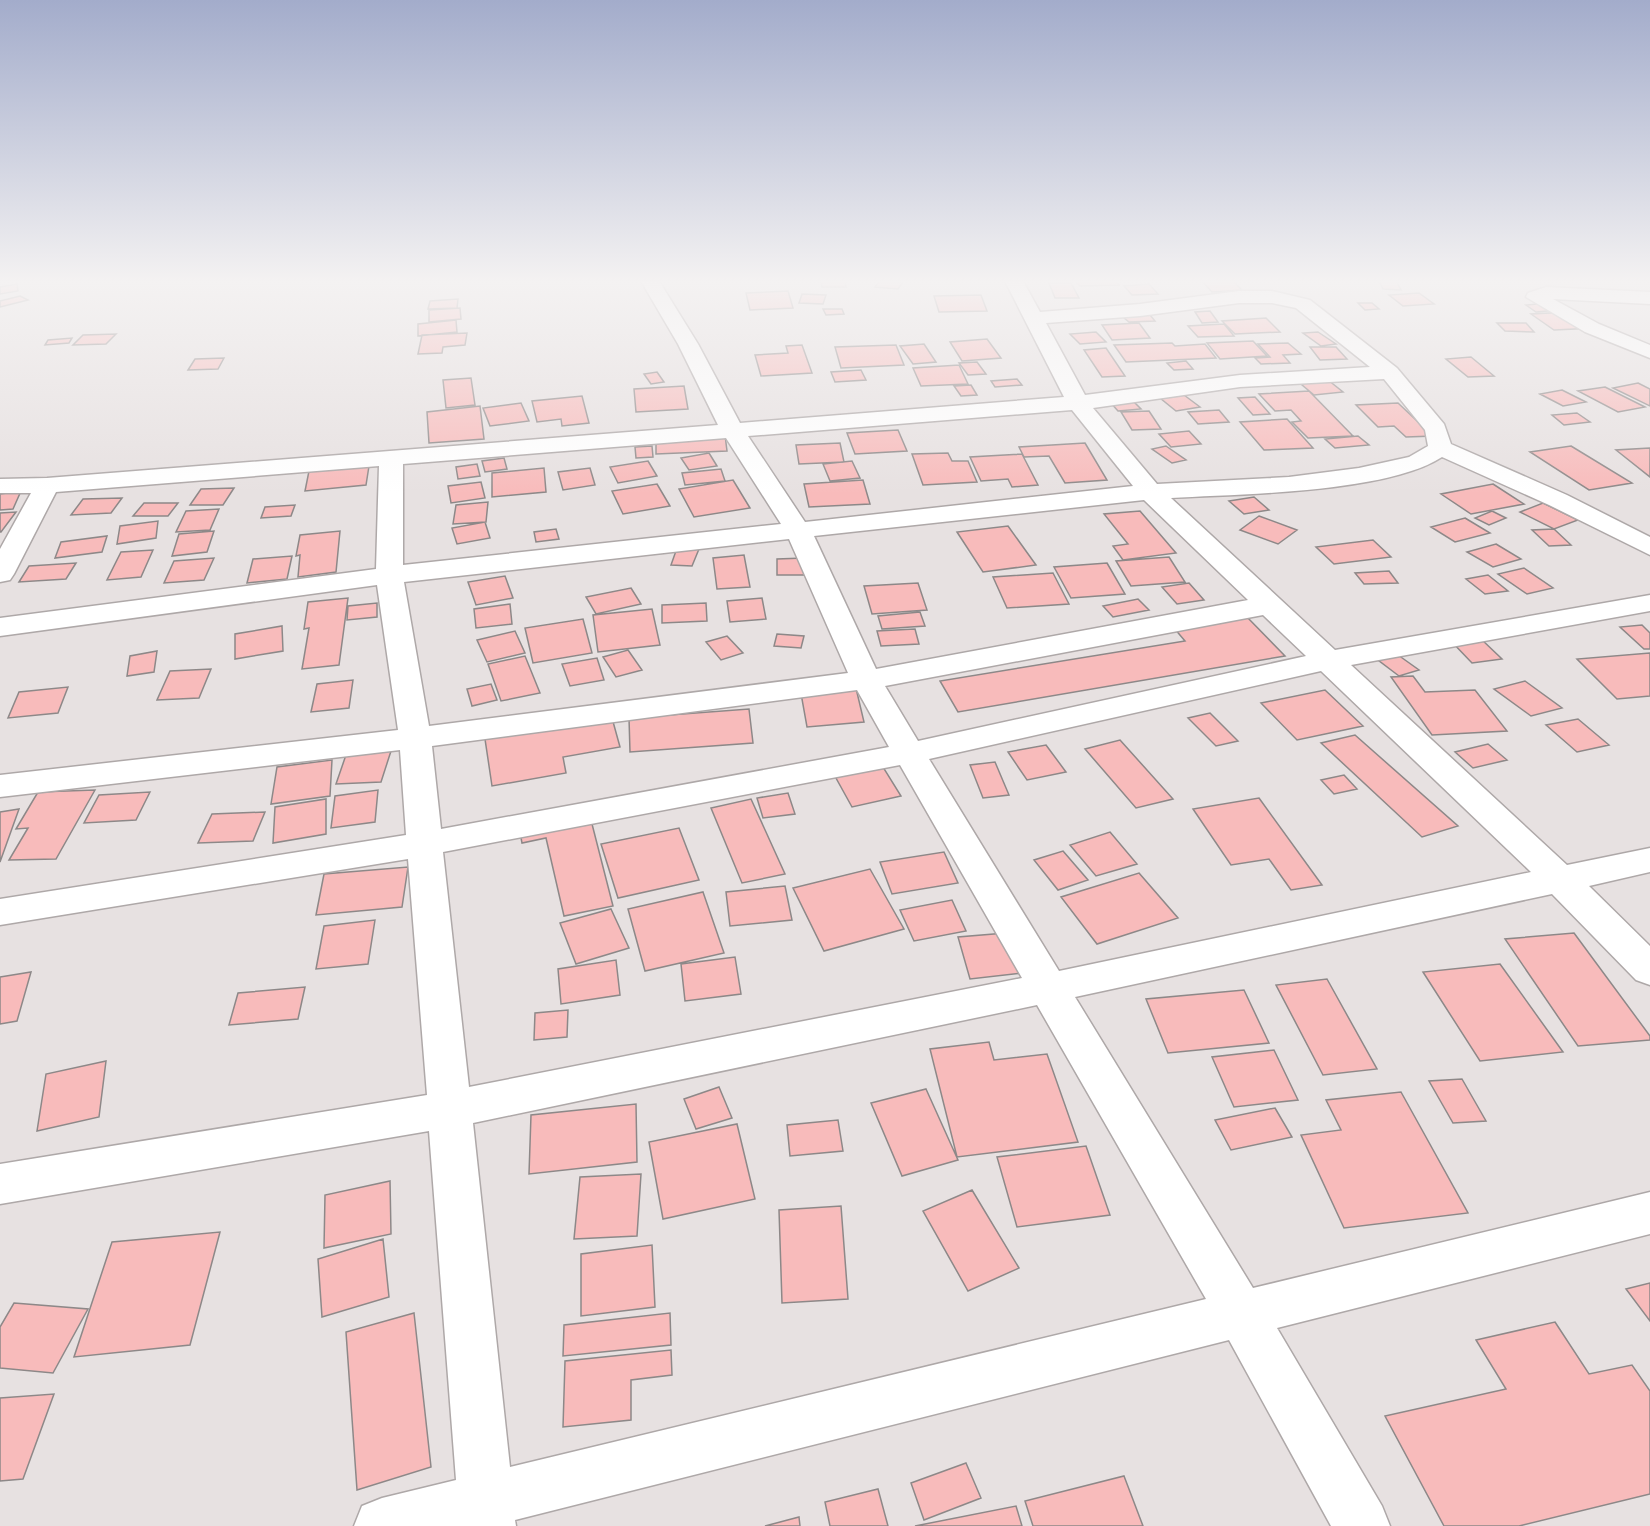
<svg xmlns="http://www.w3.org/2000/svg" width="1650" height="1526" viewBox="0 0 1650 1526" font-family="Literata,serif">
<rect width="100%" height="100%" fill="#e7e1e1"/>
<!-- building -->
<path fill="#f8bbbb" stroke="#8d8888" stroke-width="1.5" d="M 821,281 L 845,281 L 846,287 L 822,287 Z
M 879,281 L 886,281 L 903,282 L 898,289 L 875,287 Z
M 1075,281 L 1116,281 L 1119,285 L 1080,286 Z
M 1202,281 L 1233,281 L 1242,290 L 1212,292 Z
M 1379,281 L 1396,281 L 1401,290 L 1383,289 Z
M 1049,283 L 1071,283 L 1079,298 L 1055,298 Z
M 17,284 L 18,291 L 0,294 L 0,287 Z
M 1149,284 L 1158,294 L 1132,295 L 1124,286 Z
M 788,291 L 793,308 L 750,310 L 746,293 Z
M 1419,293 L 1434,304 L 1403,306 L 1389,295 Z
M 802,294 L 826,295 L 823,304 L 799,303 Z
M 981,295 L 987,311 L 939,312 L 934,296 Z
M 20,296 L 28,300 L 0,307 L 0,301 Z
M 458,299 L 457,308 L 428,309 L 430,301 Z
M 1358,303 L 1372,303 L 1379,309 L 1365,310 Z
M 1549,303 L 1560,310 L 1536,312 L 1526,305 Z
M 460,308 L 461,319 L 429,322 L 429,310 Z
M 823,309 L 842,309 L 844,314 L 826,315 Z
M 1210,311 L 1218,322 L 1202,323 L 1195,312 Z
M 1570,312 L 1595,328 L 1554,330 L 1531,314 Z
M 1150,315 L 1155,321 L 1129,322 L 1123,317 Z
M 1266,318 L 1280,332 L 1235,334 L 1222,321 Z
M 456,320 L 457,332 L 418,336 L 418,324 Z
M 1139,323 L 1150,338 L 1112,340 L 1102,325 Z
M 1497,323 L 1526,323 L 1534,332 L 1505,331 Z
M 1224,324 L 1234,336 L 1198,337 L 1188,326 Z
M 1096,332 L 1106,342 L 1080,344 L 1070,334 Z
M 1318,332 L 1336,344 L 1321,346 L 1303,333 Z
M 467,333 L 465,345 L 443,347 L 442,353 L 418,354 L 422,335 Z
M 116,334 L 106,344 L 73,345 L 83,335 Z
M 72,338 L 69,343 L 45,345 L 48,340 Z
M 987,339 L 1001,358 L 962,361 L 950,342 Z
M 1253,341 L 1267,356 L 1220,359 L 1207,343 Z
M 1172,343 L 1175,346 L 1205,344 L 1216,358 L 1126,362 L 1114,345 Z
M 1288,343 L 1301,354 L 1283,355 L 1290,363 L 1261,364 L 1255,358 L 1270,357 L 1258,344 Z
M 924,344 L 936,362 L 913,364 L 900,346 Z
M 802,345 L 812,373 L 761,376 L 755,355 L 788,353 L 786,346 Z
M 896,345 L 904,365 L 841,368 L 835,347 Z
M 1310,347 L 1336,347 L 1347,359 L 1320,360 Z
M 1106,348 L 1125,376 L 1102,377 L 1084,350 Z
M 1471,357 L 1494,376 L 1468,377 L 1446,359 Z
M 224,358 L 218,369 L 188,370 L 195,359 Z
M 1186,361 L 1193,369 L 1174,370 L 1167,363 Z
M 977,362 L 986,374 L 968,375 L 959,363 Z
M 959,365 L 968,384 L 921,386 L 913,368 Z
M 861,370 L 866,380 L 835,382 L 831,372 Z
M 657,372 L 664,382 L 651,384 L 644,374 Z
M 1323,376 L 1343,392 L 1314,395 L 1295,379 Z
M 471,378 L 475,405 L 446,408 L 443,380 Z
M 1017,379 L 1022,385 L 995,387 L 991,381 Z
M 1638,383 L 1650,389 L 1650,406 L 1613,388 Z
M 971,385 L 977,395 L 961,396 L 954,386 Z
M 684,386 L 688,409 L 636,412 L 634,389 Z
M 1605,387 L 1645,407 L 1618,412 L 1578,391 Z
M 1562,390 L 1586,402 L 1563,406 L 1540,394 Z
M 1309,391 L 1353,436 L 1308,438 L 1292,422 L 1301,421 L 1291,410 L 1275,411 L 1259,394 Z
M 1184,395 L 1200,407 L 1176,411 L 1160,398 Z
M 582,396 L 589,423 L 562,426 L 561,419 L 537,422 L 532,401 Z
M 1255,397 L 1270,414 L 1253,415 L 1238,398 Z
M 1133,401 L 1141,409 L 1118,411 L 1111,403 Z
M 521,403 L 529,421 L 490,426 L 483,408 Z
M 1398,403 L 1433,436 L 1406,437 L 1394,426 L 1378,427 L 1356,405 Z
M 480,406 L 484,439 L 429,443 L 427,412 Z
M 1219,410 L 1229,422 L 1198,424 L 1188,412 Z
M 1149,411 L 1161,429 L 1132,430 L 1121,412 Z
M 1577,413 L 1590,422 L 1564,425 L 1552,415 Z
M 1287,419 L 1313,448 L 1264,450 L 1240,422 Z
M 898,430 L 907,451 L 855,454 L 847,433 Z
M 1189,431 L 1201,444 L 1171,447 L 1159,434 Z
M 725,435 L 727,451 L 656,454 L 656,439 Z
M 1358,436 L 1369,445 L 1335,448 L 1325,439 Z
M 840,443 L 844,462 L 799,464 L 796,445 Z
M 1085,443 L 1107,480 L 1065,483 L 1049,456 L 1024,457 L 1019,447 Z
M 652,446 L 653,457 L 636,458 L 635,447 Z
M 1166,446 L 1186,460 L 1172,463 L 1152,449 Z
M 1571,446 L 1632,483 L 1589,490 L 1530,452 Z
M 1650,448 L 1650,477 L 1616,450 Z
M 709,453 L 717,466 L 689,470 L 681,458 Z
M 948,453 L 952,461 L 968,461 L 977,482 L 923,485 L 912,454 Z
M 1022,454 L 1038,485 L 1012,487 L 1008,479 L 981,481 L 970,457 Z
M 504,458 L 507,469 L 485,472 L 482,461 Z
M 648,461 L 657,476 L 618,483 L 610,467 Z
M 852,461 L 860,478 L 830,481 L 823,464 Z
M 477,464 L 480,476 L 458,479 L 456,467 Z
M 369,466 L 366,485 L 305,491 L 309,471 Z
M 544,468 L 546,492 L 492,497 L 492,473 Z
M 590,468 L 595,485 L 563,490 L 558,472 Z
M 721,469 L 725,481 L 685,485 L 682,473 Z
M 733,480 L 750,508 L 694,517 L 679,489 Z
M 863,480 L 870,504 L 809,507 L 804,484 Z
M 481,482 L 485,498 L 451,503 L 448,486 Z
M 657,484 L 670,506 L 623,514 L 612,491 Z
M 1493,484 L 1524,504 L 1471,514 L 1441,494 Z
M 234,488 L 223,505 L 190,505 L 201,489 Z
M 21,491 L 13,509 L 0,510 L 0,494 Z
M 1254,497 L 1269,510 L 1244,514 L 1229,501 Z
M 122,498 L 111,513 L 71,515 L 83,499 Z
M 488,502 L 486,522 L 453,524 L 456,505 Z
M 144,503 L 178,503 L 168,516 L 133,516 Z
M 1543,503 L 1578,520 L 1554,529 L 1520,512 Z
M 295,505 L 291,516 L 261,518 L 265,507 Z
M 219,509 L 210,530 L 176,532 L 186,511 Z
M 1140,511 L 1176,553 L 1123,560 L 1113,546 L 1128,544 L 1104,514 Z
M 1492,511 L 1506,518 L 1489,525 L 1475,518 Z
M 16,512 L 1,532 L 0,532 L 0,513 Z
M 1259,516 L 1297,530 L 1278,544 L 1240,530 Z
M 1465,518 L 1490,533 L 1455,542 L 1431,527 Z
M 158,521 L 156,538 L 117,544 L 120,526 Z
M 485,522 L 490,538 L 457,544 L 452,528 Z
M 1008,526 L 1036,565 L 983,572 L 957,532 Z
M 556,529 L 559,539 L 536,542 L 534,532 Z
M 1554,529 L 1571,545 L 1549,546 L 1532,530 Z
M 214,531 L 207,552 L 172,556 L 179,534 Z
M 340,531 L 336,572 L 298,577 L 300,555 L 296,556 L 300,535 Z
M 107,536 L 102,552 L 55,558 L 61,542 Z
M 1373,540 L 1391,557 L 1334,564 L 1316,547 Z
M 1496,544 L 1521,559 L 1493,567 L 1467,552 Z
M 677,548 L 699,549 L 692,566 L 671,565 Z
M 153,550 L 141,577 L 107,580 L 121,552 Z
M 744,555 L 750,587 L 717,589 L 713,558 Z
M 292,556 L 287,579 L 247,583 L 253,559 Z
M 1169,557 L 1185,582 L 1131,586 L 1116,561 Z
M 214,558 L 204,580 L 164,583 L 174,561 Z
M 804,558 L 805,575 L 777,575 L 777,559 Z
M 76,563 L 66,579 L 19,582 L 29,566 Z
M 1107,563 L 1125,594 L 1071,598 L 1054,567 Z
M 1524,568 L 1553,588 L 1527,594 L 1498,574 Z
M 1389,571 L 1398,583 L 1364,584 L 1355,573 Z
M 1053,573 L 1069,604 L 1007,608 L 993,577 Z
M 1488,575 L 1508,591 L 1485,594 L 1466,579 Z
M 505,576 L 513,598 L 476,605 L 468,582 Z
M 918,583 L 927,610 L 872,614 L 864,586 Z
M 1189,583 L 1204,600 L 1177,604 L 1162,587 Z
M 631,588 L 641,604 L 596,614 L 586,597 Z
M 348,598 L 339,665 L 302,669 L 309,628 L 304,629 L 308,602 Z
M 762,598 L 766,619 L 730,622 L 727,601 Z
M 1138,599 L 1149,610 L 1113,617 L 1103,606 Z
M 377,603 L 377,617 L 347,620 L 348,606 Z
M 706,603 L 707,621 L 662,623 L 662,605 Z
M 510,604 L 512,624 L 476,628 L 474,609 Z
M 652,609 L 660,645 L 598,652 L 593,615 Z
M 920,612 L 925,626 L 882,629 L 878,616 Z
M 1246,616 L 1285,656 L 958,712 L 940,681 L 1185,641 L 1174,628 Z
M 583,619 L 592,653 L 533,663 L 525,628 Z
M 1642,625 L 1650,633 L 1650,649 L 1644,649 L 1620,627 Z
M 282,626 L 283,651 L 235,659 L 235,634 Z
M 915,629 L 919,644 L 881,646 L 877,631 Z
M 515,631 L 525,653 L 487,662 L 477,640 Z
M 777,634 L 804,636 L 801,648 L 774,646 Z
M 727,636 L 743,653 L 721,660 L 706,642 Z
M 1480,638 L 1502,659 L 1472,663 L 1451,641 Z
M 628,650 L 642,670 L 616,677 L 603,657 Z
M 157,651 L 154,672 L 127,676 L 130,656 Z
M 1650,653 L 1650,696 L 1617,699 L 1577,659 Z
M 1398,655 L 1419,670 L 1399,676 L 1378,660 Z
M 525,656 L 540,693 L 501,701 L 488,664 Z
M 597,658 L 604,680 L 570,686 L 562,664 Z
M 211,669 L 199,698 L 157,700 L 170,671 Z
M 1413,676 L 1425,692 L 1475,690 L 1507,731 L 1432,735 L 1391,677 Z
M 353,680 L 349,708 L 311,712 L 317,684 Z
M 1525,681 L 1562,708 L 1531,716 L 1494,689 Z
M 491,684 L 497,700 L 472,706 L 467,689 Z
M 855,684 L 864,722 L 807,727 L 800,688 Z
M 68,687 L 58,713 L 8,718 L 19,692 Z
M 1325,690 L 1363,726 L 1297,740 L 1261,703 Z
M 749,709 L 753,743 L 630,752 L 629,718 Z
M 1210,713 L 1238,741 L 1216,746 L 1188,718 Z
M 612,718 L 620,747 L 563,757 L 566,773 L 492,786 L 485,739 Z
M 1578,719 L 1609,745 L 1577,752 L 1546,725 Z
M 1355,735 L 1458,826 L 1422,837 L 1321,743 Z
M 1120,740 L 1173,799 L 1136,808 L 1085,749 Z
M 1488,744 L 1507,760 L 1473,768 L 1455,752 Z
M 1046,745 L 1066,772 L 1027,780 L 1008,752 Z
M 391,751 L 381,782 L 336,784 L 347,752 Z
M 878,759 L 901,796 L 852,807 L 831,769 Z
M 332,760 L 330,796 L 271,804 L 277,767 Z
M 995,762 L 1009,795 L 983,798 L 970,765 Z
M 1344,775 L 1357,789 L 1334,794 L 1321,780 Z
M 95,790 L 56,859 L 9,860 L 28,828 L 16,829 L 38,792 Z
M 378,790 L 375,822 L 331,828 L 335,796 Z
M 150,792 L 136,820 L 84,823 L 99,795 Z
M 788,793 L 795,814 L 763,818 L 757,798 Z
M 1259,798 L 1322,885 L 1291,890 L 1269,859 L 1231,865 L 1193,809 Z
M 326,799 L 326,834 L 273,843 L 275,807 Z
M 751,799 L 785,874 L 742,883 L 711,808 Z
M 19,809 L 0,862 L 0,812 Z
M 265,812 L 253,841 L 198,843 L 212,814 Z
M 630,816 L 592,824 L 613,906 L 564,916 L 546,838 L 522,843 L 517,817 Z
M 679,828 L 699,880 L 618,898 L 601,844 Z
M 1110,832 L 1137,864 L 1096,876 L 1070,845 Z
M 1063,851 L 1088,880 L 1058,890 L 1034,860 Z
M 944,852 L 958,883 L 892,894 L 880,862 Z
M 408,867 L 402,907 L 316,915 L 324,874 Z
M 870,869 L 904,929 L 824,951 L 793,888 Z
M 1139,873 L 1178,918 L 1097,944 L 1061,897 Z
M 785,886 L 792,920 L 730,926 L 726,892 Z
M 703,892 L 724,953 L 645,971 L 628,909 Z
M 952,900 L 966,931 L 914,941 L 900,910 Z
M 611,909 L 629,948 L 576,964 L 560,923 Z
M 375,920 L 368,964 L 316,969 L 324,926 Z
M 1018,932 L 1032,972 L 970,979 L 958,937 Z
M 1574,933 L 1650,1036 L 1650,1040 L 1578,1046 L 1505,939 Z
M 735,957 L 741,994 L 685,1001 L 681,964 Z
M 616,960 L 620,995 L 561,1004 L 558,969 Z
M 1500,964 L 1563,1052 L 1480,1061 L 1423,972 Z
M 31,972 L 17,1021 L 0,1024 L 0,977 Z
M 1327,979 L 1377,1069 L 1323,1075 L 1276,985 Z
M 305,987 L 298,1019 L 229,1025 L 238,993 Z
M 1244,990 L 1269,1043 L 1168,1053 L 1146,999 Z
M 568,1010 L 567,1037 L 534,1040 L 535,1013 Z
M 989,1042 L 994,1060 L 1047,1054 L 1078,1142 L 957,1157 L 930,1049 Z
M 1274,1050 L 1298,1100 L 1234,1107 L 1212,1057 Z
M 106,1061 L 99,1117 L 37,1131 L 46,1074 Z
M 1462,1079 L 1486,1121 L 1453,1123 L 1429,1081 Z
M 719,1087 L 732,1118 L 696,1129 L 684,1099 Z
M 926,1089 L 958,1160 L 902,1176 L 871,1103 Z
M 1401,1092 L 1468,1213 L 1344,1228 L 1301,1135 L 1341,1130 L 1326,1100 Z
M 636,1104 L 637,1162 L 529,1174 L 531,1115 Z
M 1275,1108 L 1292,1137 L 1231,1150 L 1215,1120 Z
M 838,1120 L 843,1151 L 790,1156 L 787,1125 Z
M 737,1124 L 755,1199 L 663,1219 L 649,1142 Z
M 1086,1146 L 1110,1215 L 1017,1227 L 997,1157 Z
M 641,1174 L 637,1236 L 574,1239 L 580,1177 Z
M 390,1181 L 391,1234 L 324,1248 L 325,1195 Z
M 972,1190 L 1019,1268 L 968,1291 L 923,1211 Z
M 841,1206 L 848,1299 L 782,1303 L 779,1210 Z
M 220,1232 L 190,1345 L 74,1357 L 112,1242 Z
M 383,1239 L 389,1297 L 322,1317 L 318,1259 Z
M 652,1245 L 655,1307 L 581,1316 L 581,1254 Z
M 1650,1283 L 1650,1321 L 1626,1289 Z
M 14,1303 L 88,1309 L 53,1373 L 0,1368 L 0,1327 Z
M 414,1313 L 431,1467 L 357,1490 L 346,1332 Z
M 670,1313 L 671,1345 L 563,1356 L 564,1325 Z
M 1555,1322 L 1589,1374 L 1632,1365 L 1650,1391 L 1650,1494 L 1519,1526 L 1444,1526 L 1385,1416 L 1506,1389 L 1476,1340 Z
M 671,1350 L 672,1375 L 631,1380 L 631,1420 L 563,1427 L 565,1361 Z
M 54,1394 L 23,1479 L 0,1481 L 0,1398 Z
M 966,1463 L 981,1498 L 924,1520 L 911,1483 Z
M 1124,1476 L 1143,1526 L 1033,1526 L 1025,1501 Z
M 878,1489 L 888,1526 L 830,1526 L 825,1502 Z
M 1016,1506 L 1022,1526 L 915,1526 Z
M 799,1517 L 800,1526 L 765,1526 Z"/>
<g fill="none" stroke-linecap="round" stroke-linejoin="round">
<defs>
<path id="minor" d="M 641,281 L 659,281 L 698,344 L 740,423 L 1064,397 L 1005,281 L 1023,281 L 1040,312 L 1140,304 L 1239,291 L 1272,291 L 1310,300 L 1397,368 L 1444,424 L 1451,444 L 1567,495 L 1650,537 L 1650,555 L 1549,505 L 1442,457 C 1387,493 1239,494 1171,498 L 1335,650 L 1650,595 L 1650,611 L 1351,665 L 1567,865 L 1650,848 L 1650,872 L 1589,886 L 1650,946 L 1650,985 L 1636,980 L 1552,894 L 1075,997 L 1253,1288 L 1650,1192 L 1650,1234 L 1277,1328 L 1382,1506 L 1390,1526 L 1331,1526 L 1229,1340 L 515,1520 L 516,1526 L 354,1526 L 362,1506 L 382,1498 L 456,1480 L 429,1131 L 0,1204 L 0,1164 L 427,1095 L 408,859 L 0,925 L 0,899 L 406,835 L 400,750 L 0,797 L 0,775 L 398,730 L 377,585 L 0,636 L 0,618 L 376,569 L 379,466 L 56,492 L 14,574 L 10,580 L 0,582 L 0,549 L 31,493 L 0,493 L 0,479 L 47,478 L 718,425 L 678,344 ZM 1239,303 L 1272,303 L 1296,308 L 1370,367 L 1240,375 L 1085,395 L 1046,323 L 1140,316 ZM 1384,379 L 1425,430 L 1428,446 L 1409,457 L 1359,468 L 1289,477 L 1157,484 L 1093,408 L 1240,387 ZM 1072,410 L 1133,486 L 805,522 L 748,436 ZM 726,438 L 781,524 L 403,565 L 403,464 ZM 1144,500 L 1248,600 L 876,669 L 814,536 ZM 789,539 L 848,673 L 429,726 L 404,582 ZM 1263,615 L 1306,656 L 918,741 L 885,686 ZM 1321,671 L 1531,872 L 1059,971 L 929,759 ZM 857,690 L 889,747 L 441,829 L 432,746 ZM 900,765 L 1022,978 L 469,1087 L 443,852 ZM 1037,1005 L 1206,1299 L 510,1467 L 473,1123 Z
M 1546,287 L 1650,292 L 1650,304 L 1553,299 L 1599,324 L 1650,345 L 1650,358 L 1585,332 L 1526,297 L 1528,293 Z"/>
</defs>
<!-- minor casing -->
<use href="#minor" stroke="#aea8a8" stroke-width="3"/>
<!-- minor -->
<use href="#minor" fill="#fff" fill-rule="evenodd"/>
</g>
<!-- sky -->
<linearGradient id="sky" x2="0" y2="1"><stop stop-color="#a3accb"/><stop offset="0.57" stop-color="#f4f2f2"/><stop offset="1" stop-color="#f4f2f2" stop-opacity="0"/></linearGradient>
<rect width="1650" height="494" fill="url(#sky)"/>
</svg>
